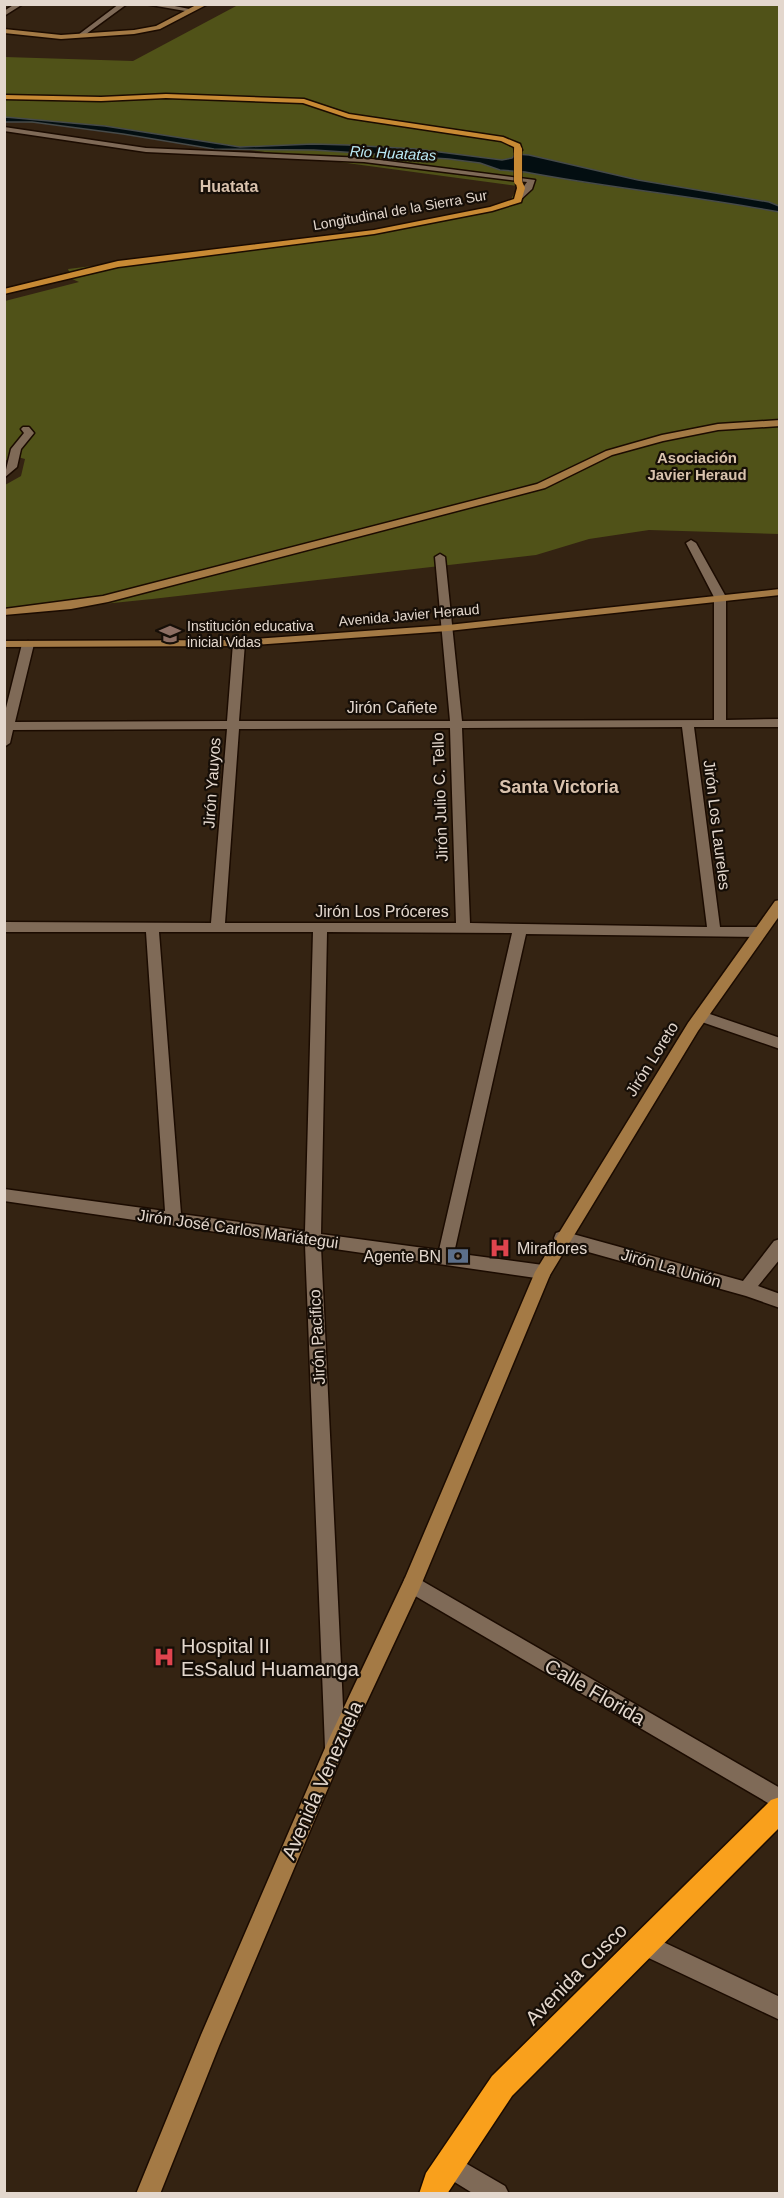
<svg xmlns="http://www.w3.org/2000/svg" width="784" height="2198" viewBox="0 0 784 2198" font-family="Helvetica,sans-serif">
<rect width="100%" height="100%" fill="#342312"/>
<!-- forest -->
<path fill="#505218" d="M 238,5 L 779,5 L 779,534 L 649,530 L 589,539 L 536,555 L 152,599 L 5,614 L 5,485 L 21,476 L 25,459 L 14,456 L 5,461 L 5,301 L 79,282 L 72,279 L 68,269 L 331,237 L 481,211 L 510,201 L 518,186 L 58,124 L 5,121 L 5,57 L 133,61 Z"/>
<!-- water -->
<path fill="#030e11" stroke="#464a49" stroke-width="1.5" d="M 5,117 L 105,126 L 240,147 L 313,144 L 348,145 L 416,149 L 502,160 L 512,158 L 516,154 L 529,155 L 638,180 L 769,202 L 779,206 L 779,212 C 695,196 609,188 525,172 L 500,170 L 480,163 L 449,159 L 314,150 L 214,149 L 123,134 L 32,122 L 5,122 Z"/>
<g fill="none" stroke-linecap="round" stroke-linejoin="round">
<defs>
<path id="street" d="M 15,4 L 23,4 L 4,16 L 4,11 Z
M 119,4 L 127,4 L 82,37 L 78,37 L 78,35 Z
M 145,4 L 165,4 L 194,10 L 191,12 Z
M 4,127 L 146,148 L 364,158 L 535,180 L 532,189 L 518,202 L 514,200 L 527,182 L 364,162 L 146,152 L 4,131 Z
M 23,427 L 29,427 L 34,433 L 21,449 L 17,467 L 4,478 L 11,449 L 24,433 L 21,429 Z
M 691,540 L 696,543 L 726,597 L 726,720 L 780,719 L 780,727 L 694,727 L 720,927 L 759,927 L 766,932 L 759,937 L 526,934 L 454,1253 L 543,1265 L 549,1267 L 551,1272 L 549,1277 L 543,1279 L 321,1247 L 345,1748 L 342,1755 L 335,1758 L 328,1755 L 325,1748 L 305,1245 L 4,1201 L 4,1189 L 165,1211 L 146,932 L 4,932 L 4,922 L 211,923 L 227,729 L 13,730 L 10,743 L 4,747 L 4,716 L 22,644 L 28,641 L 34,644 L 15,722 L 227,721 L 233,643 L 239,640 L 245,643 L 239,721 L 450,721 L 435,557 L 440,554 L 445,557 L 462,721 L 714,720 L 714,597 L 686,543 ZM 682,727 L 707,927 L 470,923 L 462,728 ZM 450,728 L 456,923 L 225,923 L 239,729 ZM 159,932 L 313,932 L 305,1231 L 181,1214 ZM 327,932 L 512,933 L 439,1250 L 321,1234 Z
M 701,1011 L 780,1038 L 780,1049 L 696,1020 L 694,1016 Z
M 562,1231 L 743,1281 L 774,1241 L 780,1239 L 780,1259 L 758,1286 L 780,1294 L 780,1308 L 746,1296 L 556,1243 L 554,1238 L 556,1233 Z
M 412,1575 L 780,1788 L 780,1810 L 405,1590 L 403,1584 L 405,1578 Z
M 644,1933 L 780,1997 L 780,2020 L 636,1952 L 633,1944 L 636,1936 Z
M 448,2153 L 505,2186 L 509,2194 L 474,2194 L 440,2173 L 436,2165 L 440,2157 Z"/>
<path id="secondary" d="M 198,4 L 208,4 L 160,29 L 134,34 L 61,39 L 4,33 L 4,29 L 61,35 L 134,30 L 156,26 Z
M 780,420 L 780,426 L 718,430 L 663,441 L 612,455 L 545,488 L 108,602 L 71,609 L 4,615 L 4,609 L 103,596 L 537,484 L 606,451 L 662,435 L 718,424 Z
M 780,589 L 780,595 L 448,631 L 239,646 L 4,647 L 4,641 L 239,640 L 448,625 Z
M 780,900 L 780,915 L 698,1031 L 550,1275 L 419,1590 L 342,1755 L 219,2046 L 160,2194 L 136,2194 L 201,2035 L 328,1741 L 405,1578 L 535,1272 L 688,1023 L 775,901 Z"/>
<path id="primary" d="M 166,94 L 304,99 L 349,114 L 503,137 L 520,144 L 522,150 L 515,152 L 514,147 L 501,141 L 348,118 L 303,103 L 166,98 L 101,101 L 4,99 L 4,95 L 101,97 Z
M 515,179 L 521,179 L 525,188 L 521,202 L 492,211 L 374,234 L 118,267 L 4,294 L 4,289 L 118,261 L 374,230 L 490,207 L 514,199 L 517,188 Z"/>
<path id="highway" d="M 780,1797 L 780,1827 L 512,2096 L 447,2194 L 419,2194 L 426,2173 L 492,2076 L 771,1800 Z"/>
</defs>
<!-- street casing -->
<use href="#street" stroke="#1b0b00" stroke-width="3"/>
<!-- secondary casing -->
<use href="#secondary" stroke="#1b0b00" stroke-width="3"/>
<!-- primary casing -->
<use href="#primary" stroke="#1b0b00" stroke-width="3"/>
<!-- highway casing -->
<use href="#highway" stroke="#1b0b00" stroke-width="3"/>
<!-- street -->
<use href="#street" fill="#7f6a57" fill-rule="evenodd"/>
<!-- secondary -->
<use href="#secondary" fill="#a47a45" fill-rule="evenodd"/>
<!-- primary -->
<use href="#primary" fill="#c88a34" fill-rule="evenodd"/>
<!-- highway -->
<use href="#highway" fill="#f9a01c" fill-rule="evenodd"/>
<defs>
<path id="primary-bridge" d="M 518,150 L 518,181"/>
</defs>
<!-- primary-bridge casing -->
<use href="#primary-bridge" stroke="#1b0b00" stroke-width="9" stroke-linecap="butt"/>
<!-- primary-bridge -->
<use href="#primary-bridge" stroke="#c88a34" stroke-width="8"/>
</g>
<!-- icons -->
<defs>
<symbol id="school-bare" viewBox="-9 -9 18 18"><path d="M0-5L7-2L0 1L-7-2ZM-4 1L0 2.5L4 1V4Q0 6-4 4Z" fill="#8d6e63" stroke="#160e07" stroke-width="2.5" paint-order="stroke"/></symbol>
<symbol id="hospital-bare" viewBox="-9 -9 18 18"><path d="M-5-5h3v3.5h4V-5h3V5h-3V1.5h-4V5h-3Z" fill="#e0444e" stroke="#160e07" stroke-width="2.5" paint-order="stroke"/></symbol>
<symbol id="bank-bare" viewBox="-9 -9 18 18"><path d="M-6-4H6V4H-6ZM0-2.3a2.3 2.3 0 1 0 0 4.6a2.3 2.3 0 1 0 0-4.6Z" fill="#5c6f8a" stroke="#160e07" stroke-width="2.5" paint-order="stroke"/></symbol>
</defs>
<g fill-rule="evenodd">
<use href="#school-bare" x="155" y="619" width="30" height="30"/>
<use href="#hospital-bare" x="485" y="1233" width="30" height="30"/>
<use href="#bank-bare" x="443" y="1241" width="30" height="30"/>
<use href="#hospital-bare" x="149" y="1642" width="30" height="30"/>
</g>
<g text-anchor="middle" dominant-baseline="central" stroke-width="4.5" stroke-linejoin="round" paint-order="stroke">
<!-- far-street labels -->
<g font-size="14" fill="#e3d7cd" stroke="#160e07">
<text transform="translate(400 210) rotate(-10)">Longitudinal de la Sierra Sur</text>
<text transform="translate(409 615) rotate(-5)">Avenida Javier Heraud</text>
</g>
<!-- far-poi labels -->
<g font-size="14" fill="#e3d7cd" stroke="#160e07" text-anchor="start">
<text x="187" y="626">Institución educativa<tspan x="187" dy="16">inicial Vidas</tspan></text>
</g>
<!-- far-water labels -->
<g font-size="15" font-style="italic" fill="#baeaf6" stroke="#160e07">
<text transform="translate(393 153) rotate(3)">Rio Huatatas</text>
</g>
<!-- far-neighbourhood labels -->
<g font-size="15" font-weight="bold" fill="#d9c2ad" stroke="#160e07">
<text x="697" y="457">Asociación<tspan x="697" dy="17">Javier Heraud</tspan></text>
</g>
<!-- far-quarter labels -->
<g font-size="16" font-weight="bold" fill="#d9c2ad" stroke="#160e07">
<text x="229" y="186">Huatata</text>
</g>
<!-- street labels -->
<g font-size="16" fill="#e3d7cd" stroke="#160e07">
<text x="392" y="707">Jirón Cañete</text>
<text transform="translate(212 783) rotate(-86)">Jirón Yauyos</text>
<text transform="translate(440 797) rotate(-92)">Jirón Julio C. Tello</text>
<text transform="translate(717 825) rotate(83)">Jirón Los Laureles</text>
<text x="382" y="911">Jirón Los Próceres</text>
<text transform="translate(652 1059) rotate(-58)">Jirón Loreto</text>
<text transform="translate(238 1229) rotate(8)">Jirón José Carlos Mariátegui</text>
<text transform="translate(671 1268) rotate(16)">Jirón La Unión</text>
<text transform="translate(317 1337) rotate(-93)">Jirón Pacifico</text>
</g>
<!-- poi labels -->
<g font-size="16" fill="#e3d7cd" stroke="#160e07" text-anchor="start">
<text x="517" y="1248">Miraflores</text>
<text x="441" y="1256" text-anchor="end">Agente BN</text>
</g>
<!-- neighbourhood labels -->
<g font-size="18" font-weight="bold" fill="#d9c2ad" stroke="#160e07">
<text x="559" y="787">Santa Victoria</text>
</g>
<!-- near-poi labels -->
<g font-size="20" fill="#e3d7cd" stroke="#160e07" text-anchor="start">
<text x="181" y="1646">Hospital II<tspan x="181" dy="23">EsSalud Huamanga</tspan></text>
</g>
<!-- near-street labels -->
<g font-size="20" fill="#e3d7cd" stroke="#160e07">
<text transform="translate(595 1692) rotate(30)">Calle Florida</text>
<text transform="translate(322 1780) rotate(-66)">Avenida Venezuela</text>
<text transform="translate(576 1974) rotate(-45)">Avenida Cusco</text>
</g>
</g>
<!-- border -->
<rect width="784" height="2198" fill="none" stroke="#e3d7cd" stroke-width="12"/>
</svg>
